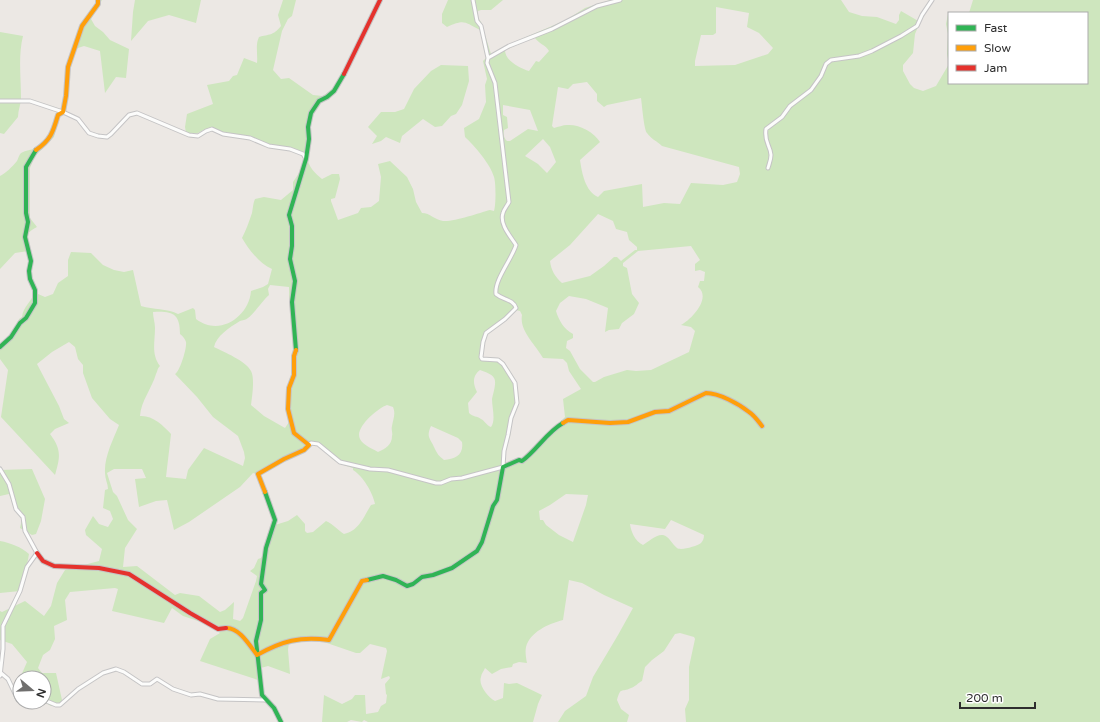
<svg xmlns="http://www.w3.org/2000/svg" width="1100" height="722" viewBox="0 0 1100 722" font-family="'Varela Round',sans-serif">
<rect width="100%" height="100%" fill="#ece8e4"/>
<!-- green -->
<path fill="#cee6be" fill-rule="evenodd" d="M 96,0 L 102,0 L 91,19 L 95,26 L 103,32 L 110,40 L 129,49 L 126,78 L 116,77 L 105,93 L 100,51 L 84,46 L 72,50 L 73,45 L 77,38 L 78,31 L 97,3 Z
M 135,0 L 201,0 L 196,23 L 169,15 L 148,21 L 131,41 L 133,12 Z
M 283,0 L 296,0 L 292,16 L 288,19 L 282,31 L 273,70 L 281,79 L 289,78 L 313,95 L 323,96 L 336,86 L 376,5 L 341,82 L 329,100 C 311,98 310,129 309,141 C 308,146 307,151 307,156 C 308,167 315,173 322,179 L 332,174 L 339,174 L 340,179 L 335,198 L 331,199 L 331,201 L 338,220 L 358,213 L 361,208 L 371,207 L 379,201 L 381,177 L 378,164 L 390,161 L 407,177 L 413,189 L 416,202 L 422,213 C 430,213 435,220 443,221 C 454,222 479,213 490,210 L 494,211 C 496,205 496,183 494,177 C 491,165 474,145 465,137 L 464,128 L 479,119 L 486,102 L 485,85 L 487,79 L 483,61 L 486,58 L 480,30 C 464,22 465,19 447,27 L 442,23 L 442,14 L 448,0 L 503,0 L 491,10 L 481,10 L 478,11 L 478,18 L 481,22 L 491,54 L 503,47 L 566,20 L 585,8 L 610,0 L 841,0 L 849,12 L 862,16 L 877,17 L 896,24 L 899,20 L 899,15 L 901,11 L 920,22 L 915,34 L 913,53 L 903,65 L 903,71 L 910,84 L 914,88 L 923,91 L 936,86 L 949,64 L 947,54 L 948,34 L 946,24 L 948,14 L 949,15 L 949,83 L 1087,83 L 1087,13 L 969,13 L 973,0 L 1100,0 L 1100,722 L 686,722 L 685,709 L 689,700 L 689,667 L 695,639 L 694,637 L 680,633 L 675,634 L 664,651 L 652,660 L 645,667 L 642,681 C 638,683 635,687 631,688 C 621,693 621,686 617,700 L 621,709 L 629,715 L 627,722 L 558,722 L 565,711 L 586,696 L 593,677 L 618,635 L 633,608 L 604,595 L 582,583 L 569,580 L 563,620 C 548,624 530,632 526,647 C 525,652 526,658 527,663 L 519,662 L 513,664 L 512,667 L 501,669 L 492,674 L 485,668 C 484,671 481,674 481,677 C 478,685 488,697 495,701 L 503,698 L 504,683 L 509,684 L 517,683 L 542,695 L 538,704 L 533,722 L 368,722 L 364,720 L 362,722 L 351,720 L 347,722 L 322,722 L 324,695 L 342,704 L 352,699 L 355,695 L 365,695 L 366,714 L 378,712 L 381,706 L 386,703 L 387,695 L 386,694 L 385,684 L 390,678 L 389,676 L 381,679 L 387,651 L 386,648 L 370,644 L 360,653 L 356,653 L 321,641 L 304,640 L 289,642 L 288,650 L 290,674 L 268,666 L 257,669 L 258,680 L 200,661 L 210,639 L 220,633 L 204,623 L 183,616 L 172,608 L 164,623 L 112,611 L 118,589 L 115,588 L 70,592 L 65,600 L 67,620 L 54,626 L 55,639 L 50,650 L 43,655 L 38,668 L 42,673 L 56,673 L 62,700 L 62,706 L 51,706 L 44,702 L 44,678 L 20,678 L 27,662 L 12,644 L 0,640 L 0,611 L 2,612 L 25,601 L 44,616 L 51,606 L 57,583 L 65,570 L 99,561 L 102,549 L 86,535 L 85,530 L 93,516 L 99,524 L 108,527 L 113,519 L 110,511 L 103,508 L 105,490 L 108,489 C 108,484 105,479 105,473 C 104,457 113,440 119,425 L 110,419 L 92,398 L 83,373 L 83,365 L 78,359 L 75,347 L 69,342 L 52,352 L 37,364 L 59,406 L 64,419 L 69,423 L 55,429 L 50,434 C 62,450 60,457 55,475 L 1,417 L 8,370 L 0,359 L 0,344 L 10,335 L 17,326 L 19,319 L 22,317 C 23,306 33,301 35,290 L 38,294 L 45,297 L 53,294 L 58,283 L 68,276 L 68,260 L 71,252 L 91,253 L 103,265 L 114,270 L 124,272 L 133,270 L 141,306 C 154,310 166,308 178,314 L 193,308 L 195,310 L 196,319 C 219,337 249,317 251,291 L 263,287 L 268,284 L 272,269 C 260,264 249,250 242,238 C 246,230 249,222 252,213 C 253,208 253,203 255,199 L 264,197 L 281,200 L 293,190 L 293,182 L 303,167 L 305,158 C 293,142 262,154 248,136 L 222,132 L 212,128 L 205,129 L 198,133 L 192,134 L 186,133 L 185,127 L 187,114 L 213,104 L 207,85 L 229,81 L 233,76 L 237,75 L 244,58 L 257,63 C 258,54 255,45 259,37 C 269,34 273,36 281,26 L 278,15 ZM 716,7 L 749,13 L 747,27 L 759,33 L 773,48 L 768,54 L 735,65 L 695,66 L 695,61 L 701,35 L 713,35 L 716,33 ZM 534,37 C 539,44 546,45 549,51 L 539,62 L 536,61 L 529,71 C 520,68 505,61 505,50 ZM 587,82 L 597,94 L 597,101 L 604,107 L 607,105 L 641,98 C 642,105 644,130 647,133 C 651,139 657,141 662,146 L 739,167 L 740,174 L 737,182 L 723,185 L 691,183 L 680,204 L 664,203 L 643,207 L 642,184 L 604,191 L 598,197 C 585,191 582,173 580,160 L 600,142 C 594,132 579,124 567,125 C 563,125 558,127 554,128 L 552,126 L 558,87 L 568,89 L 573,84 ZM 503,105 L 530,110 L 538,131 L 528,129 L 510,141 L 507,141 C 504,138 503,135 504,130 L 508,128 L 507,117 L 503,115 ZM 543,139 L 550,147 L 556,162 L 547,173 L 538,164 L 525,156 ZM 598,214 L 613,221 L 616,229 L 627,232 L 629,240 L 637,247 L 637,250 L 635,250 L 621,261 L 617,257 L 614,257 L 604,266 L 590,276 L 562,283 C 555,277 551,270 550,261 L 570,245 ZM 691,246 L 700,260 L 695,264 L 695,271 L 700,270 L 705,272 L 704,281 L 700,281 L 698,287 C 712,298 691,320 681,325 L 691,327 L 695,331 L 689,352 L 651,370 L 636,371 L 627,370 L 604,377 L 595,382 L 593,382 L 580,369 L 570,351 L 566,348 L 567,341 L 573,338 L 573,334 C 564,329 559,321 556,311 L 560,303 L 569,296 L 586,299 L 608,308 L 605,332 L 609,330 L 619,329 L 622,323 L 634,314 L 639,303 L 632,294 L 627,268 L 623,266 L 623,263 L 638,251 ZM 270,285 L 289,287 C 289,318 297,349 291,379 C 288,394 284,407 289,422 L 285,428 L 264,416 L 251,405 C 252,397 255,378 251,371 C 246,361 224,352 214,347 C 216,336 230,327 240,321 C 242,320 246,320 248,318 C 253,315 263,300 269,295 L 268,289 ZM 516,310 L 520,311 L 522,315 C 519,331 536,345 543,358 L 563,359 L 567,363 L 569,371 L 581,389 L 563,399 L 565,417 L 525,457 L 504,465 L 507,443 L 510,436 L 512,421 L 517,402 L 518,392 L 516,381 L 504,362 L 500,359 L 481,357 L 486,333 ZM 153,312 C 172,311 180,313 180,334 C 183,336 185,339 186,342 C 187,348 180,371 175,374 L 197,397 L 213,417 L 238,436 L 244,452 L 245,458 L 243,466 L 204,448 L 188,470 L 186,479 L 166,477 L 171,434 C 163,425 152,415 140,416 C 141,401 152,388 156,374 C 158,370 157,369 160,366 C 151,354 155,342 155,328 C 155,323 153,317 153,312 ZM 480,370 C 485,372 492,374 494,378 C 497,382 493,394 492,399 C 492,408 496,420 491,427 C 486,425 485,421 481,419 C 477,416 473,417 469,413 L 468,403 L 477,392 C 473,384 472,376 480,370 ZM 387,405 L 393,407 C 396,414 393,419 392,426 C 391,430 393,433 392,436 C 392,445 385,449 378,452 C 373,449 363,445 360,439 C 354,428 378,408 387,405 ZM 431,426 L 458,438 L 462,442 C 464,455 455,459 444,460 C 438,455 438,455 434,447 C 430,438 426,437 431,426 ZM 311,445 C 322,443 328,458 337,462 C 342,465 348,466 353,468 L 353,470 C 363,476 373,493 375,504 L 371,505 C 364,516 359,531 344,534 C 338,530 333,524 326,521 L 313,532 L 307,533 L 305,531 L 305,524 L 297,515 L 288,521 L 275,525 L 260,476 L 261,474 ZM 114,469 L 142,469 L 146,478 L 135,479 L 139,507 L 156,501 L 167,500 L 174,530 L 189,522 L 240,487 L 253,473 L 256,474 L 273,519 L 264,547 L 264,554 L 261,558 L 258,559 L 254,568 L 250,571 L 257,576 L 256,581 L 243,618 L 240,621 L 233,619 L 234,602 L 225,610 L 220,612 L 199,596 L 180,593 L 175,595 L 137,566 L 123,567 L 125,548 L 137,529 L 128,520 L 117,496 L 113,492 L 107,473 ZM 566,494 L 588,495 L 586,505 L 573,542 L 559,535 L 546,525 L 543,520 L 540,520 L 539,511 L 550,505 ZM 671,520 L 704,535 C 704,538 703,541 701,543 C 697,546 681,551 677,548 C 672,544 669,536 663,535 C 656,534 648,542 643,545 C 635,541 631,532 630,524 L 665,529 Z
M 0,32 L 23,36 C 18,56 21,77 21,98 C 21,104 18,110 18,117 L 4,134 L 0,133 Z
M 441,65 L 468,66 L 469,81 L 462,105 L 456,114 L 451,116 L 442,126 L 435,127 L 423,119 L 402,136 L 400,143 L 386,137 L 381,141 L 372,144 L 377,136 L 368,127 L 381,112 L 395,112 L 404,109 L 414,89 L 431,71 Z
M 56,114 L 59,117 L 54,137 L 35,156 L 30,168 L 30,218 L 37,227 C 24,234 26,237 28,251 L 15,253 L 0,269 L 0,176 C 6,173 12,167 17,161 C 18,159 19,155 21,153 C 26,150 31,150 36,148 C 50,141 55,128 56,114 Z
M 32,469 L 45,499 L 41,521 L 36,534 L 32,535 L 20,528 L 22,519 L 14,508 L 9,494 L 0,496 L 0,470 Z
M 0,541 C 11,543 21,547 29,554 C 27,567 23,576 23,589 L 20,591 L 0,593 Z"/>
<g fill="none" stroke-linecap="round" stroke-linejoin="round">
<defs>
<path id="street" d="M 488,58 L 509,46 L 552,29 L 597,6 L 620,0
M 0,101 L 30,101 L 63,112 L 78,119 L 89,133 L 98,136 L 107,137 L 111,134 L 129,115 L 137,113 L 189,135 L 198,136 L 206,131 L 212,129 L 223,134 L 250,138 L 269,146 L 290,149 L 303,154 L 306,159
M 768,168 C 769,164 771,160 771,155 C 770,144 764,143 766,129 L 782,117 L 790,106 L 811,90 L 821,76 L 826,64 L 831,60 L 859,56 L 872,51 L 901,36 L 917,26 L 922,15 L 932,0
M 309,445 L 311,443 L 318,444 L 340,462 L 370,469 L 388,470 L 436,483 L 441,483 L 451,479 L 462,478 L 503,467 L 504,451 L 508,435 L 511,418 L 517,403 L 515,383 L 503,364 L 498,360 L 482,359 L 481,357 L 483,342 L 486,333 L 505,319 L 516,308 C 513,299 503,300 496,294 C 494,280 512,259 516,245 C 511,237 499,224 503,213 C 504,209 507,206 509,202 L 495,83 L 487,63 L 488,58 L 481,26 L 477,21 L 473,0
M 0,469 L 9,484 L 16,509 L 23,517 L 25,531 L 37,553 L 27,567 L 20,591 L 3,626 L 3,649 L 0,676
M 1,673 L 8,679 L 18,700 L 20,700
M 44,700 L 56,705 L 60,705 L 78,689 L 103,673 L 116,669 L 124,672 L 142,684 L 150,684 L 157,679 L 173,689 L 191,695 L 200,694 L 218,699 L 267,700"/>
<path id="fast" d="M 0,347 L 11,337 L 20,323 L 26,318 L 35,303 L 35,290 L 30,279 L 29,271 L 31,261 L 25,237 L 28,222 L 26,213 L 26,167 L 36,150
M 296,350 L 292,302 L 295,281 L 290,259 L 292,246 L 292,226 L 289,215 L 306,159 L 309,139 L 308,127 L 311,113 L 319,101 L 327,97 L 334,91 L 344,74
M 265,492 L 275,520 L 266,548 L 261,584 L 265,590 L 261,593 L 261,620 L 256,641 L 262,695 L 274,708 L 281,722
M 367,580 L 383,576 L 396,580 L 407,586 L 413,584 L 422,577 L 433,575 L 452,568 L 477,551 L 482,542 L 493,506 L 497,500 L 503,467 L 519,460 L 522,461 C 537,450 547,432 563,423"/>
<path id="slow" d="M 36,150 C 51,140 53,132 58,115 L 63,112 L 66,96 L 68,67 L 82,26 L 98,4 L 98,0
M 563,423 L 568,420 L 610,423 L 628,422 L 655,412 L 669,411 L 706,393 C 719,393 739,404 749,412 C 754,415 758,421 762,426
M 265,492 L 258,474 L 284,459 L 304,450 L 309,445 L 294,433 L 288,409 L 289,388 L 294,375 L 294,356 L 296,350
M 226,628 C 239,627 250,646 257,655 C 282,641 300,636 329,640 L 362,581 L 367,580"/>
<path id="jam" d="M 344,74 L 380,0
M 37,553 L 43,561 L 54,566 L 99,568 L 129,574 L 190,613 L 218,629 L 226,628"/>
</defs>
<!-- street casing -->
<use href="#street" stroke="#c5c4c5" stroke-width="5"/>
<!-- fast casing -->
<use href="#fast" stroke="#c5c4c5" stroke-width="6"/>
<!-- slow casing -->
<use href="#slow" stroke="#c5c4c5" stroke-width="6"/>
<!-- jam casing -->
<use href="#jam" stroke="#c5c4c5" stroke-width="6"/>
<!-- street -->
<use href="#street" stroke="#fcfcfb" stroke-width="3"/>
<!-- fast -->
<use href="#fast" stroke="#30b455" stroke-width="4"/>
<!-- slow -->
<use href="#slow" stroke="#ff9f0a" stroke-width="4"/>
<!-- jam -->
<use href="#jam" stroke="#e5322d" stroke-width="4"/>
</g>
<!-- legend -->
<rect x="948" y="12" width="140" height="72" fill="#ffffff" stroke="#ababab"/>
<rect x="956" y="25" width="20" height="6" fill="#30b455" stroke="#ababab"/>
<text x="984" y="32" font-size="12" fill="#2e2e2e">Fast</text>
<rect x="956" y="45" width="20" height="6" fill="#ff9f0a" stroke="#ababab"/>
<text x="984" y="52" font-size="12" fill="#2e2e2e">Slow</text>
<rect x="956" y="65" width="20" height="6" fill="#e5322d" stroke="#ababab"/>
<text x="984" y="72" font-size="12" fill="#2e2e2e">Jam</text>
<!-- north arrow -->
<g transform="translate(32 690) rotate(109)"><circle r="19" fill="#ffffff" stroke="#ababab"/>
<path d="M0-3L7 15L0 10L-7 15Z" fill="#706f6e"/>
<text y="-6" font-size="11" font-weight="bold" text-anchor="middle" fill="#2e2e2e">N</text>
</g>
<!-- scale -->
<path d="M960 702v6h75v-6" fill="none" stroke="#2e2e2e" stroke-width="2"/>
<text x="966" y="702" font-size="12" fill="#2e2e2e" stroke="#ffffff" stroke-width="3" paint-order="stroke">200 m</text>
</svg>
